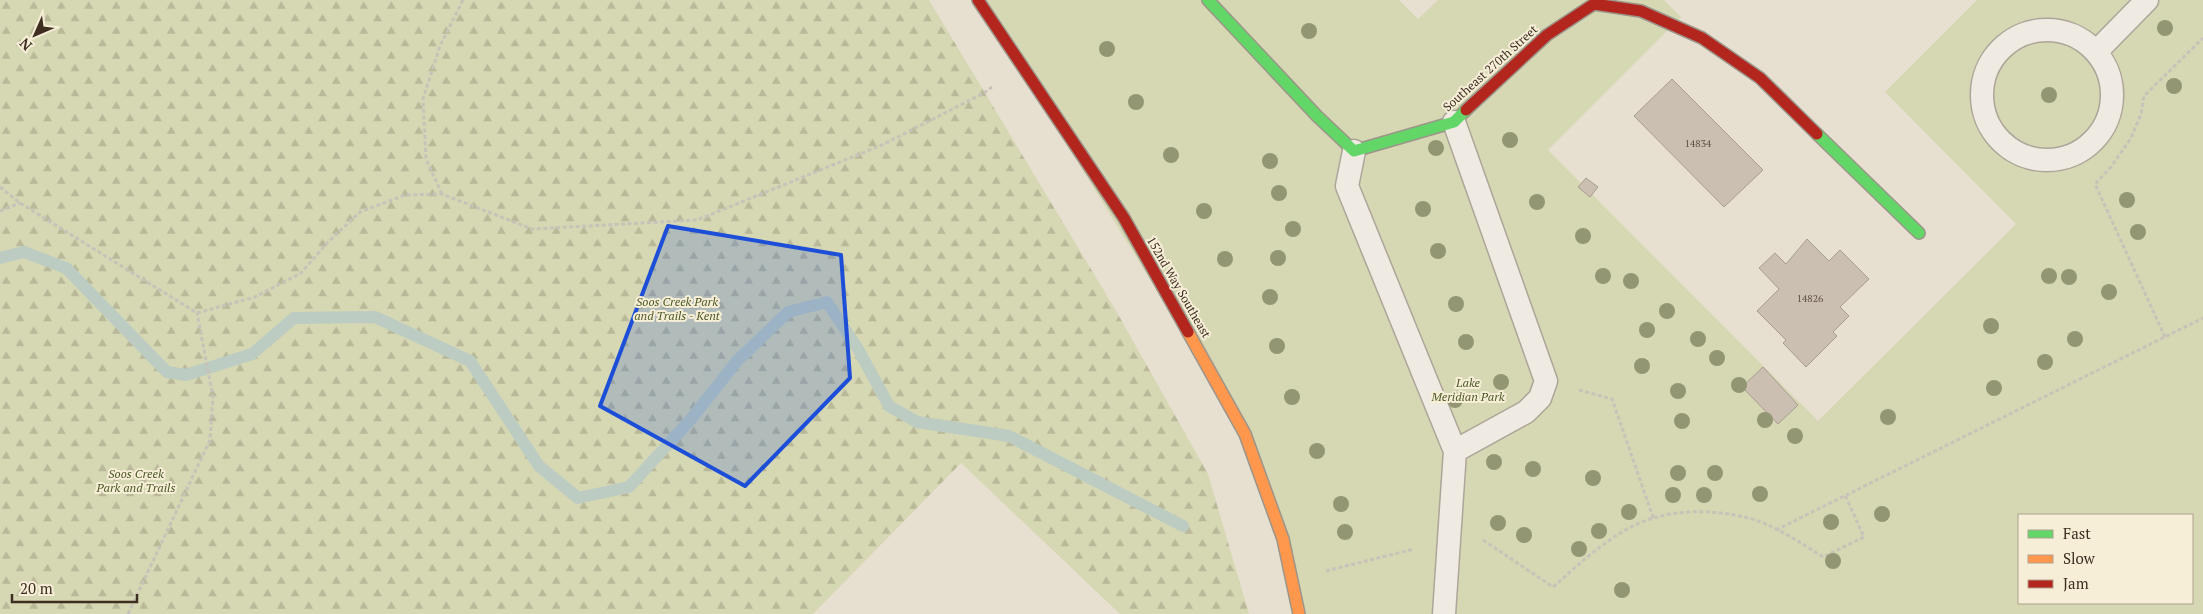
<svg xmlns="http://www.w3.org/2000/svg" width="2203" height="614" viewBox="0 0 2203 614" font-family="'PT Serif',serif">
<defs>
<pattern id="forest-firs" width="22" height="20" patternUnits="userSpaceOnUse" patternTransform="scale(1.25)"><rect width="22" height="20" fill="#d6d7b3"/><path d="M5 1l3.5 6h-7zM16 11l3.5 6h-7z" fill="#b9b99a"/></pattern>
</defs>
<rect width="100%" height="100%" fill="#e7e0d1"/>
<!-- green -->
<path fill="#d6d7b3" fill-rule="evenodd" d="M 978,0 L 1399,0 L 1418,19 L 1438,0 L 1664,0 L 1681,17 L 1548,150 L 1818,421 L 2016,224 L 1885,92 L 1977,0 L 2203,0 L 2203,614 L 1299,614 L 1245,434 ZM 2019,515 L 2192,515 L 2192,603 L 2019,603 Z"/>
<!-- forest -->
<path fill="url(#forest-firs)" d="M 0,0 L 929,0 L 1115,309 L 1208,474 L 1249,614 L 1120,614 L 961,463 L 813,614 L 0,614 Z"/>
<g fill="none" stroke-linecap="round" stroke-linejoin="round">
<!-- stream -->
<path stroke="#bcccc2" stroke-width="12" d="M 0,258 L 24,252 L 66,268 L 167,372 L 186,375 L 252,354 L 294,318 L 375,317 L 470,361 L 539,466 L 578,498 L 629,487 L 692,418 L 737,361 L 788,312 L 827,302 L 858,349 L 889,406 L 917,422 L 1009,436 L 1183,526"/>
</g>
<!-- building -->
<path fill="#cbbfb2" stroke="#a89c90" d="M 1672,79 L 1763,170 L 1724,207 L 1634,116 Z
M 1586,178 L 1598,187 L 1590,197 L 1578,187 Z
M 1807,239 L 1829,261 L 1840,250 L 1869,279 L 1840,307 L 1849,316 L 1833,332 L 1837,336 L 1806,367 L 1783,343 L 1786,340 L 1757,311 L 1779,289 L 1759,268 L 1775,253 L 1786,264 Z
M 1763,367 L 1798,405 L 1778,424 L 1742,387 Z"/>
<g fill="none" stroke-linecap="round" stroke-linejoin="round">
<defs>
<path id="lane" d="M1982 95a65 65 0 1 1 130 0a65 65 0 1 1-130 0Z
M 2097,51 L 2147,0
M 1354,151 L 1347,186 L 1455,451 L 1526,412 L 1540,398 L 1546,381 L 1454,122
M 1444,614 L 1455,451"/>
<path id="fast" d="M 1208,0 L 1317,116 L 1354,151 L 1454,122 L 1466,110
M 1817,134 L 1919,233"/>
<path id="slow" d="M 1188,332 L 1245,434 L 1283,539 L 1299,614"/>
<path id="jam" d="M 978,0 L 1124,218 L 1188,332
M 1466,110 L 1547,35 L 1594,4 L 1641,11 L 1702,38 L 1760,78 L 1817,134"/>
</defs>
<!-- lane casing -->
<use href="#lane" stroke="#ada599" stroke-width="25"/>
<!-- fast casing -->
<use href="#fast" stroke="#9c958a" stroke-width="14"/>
<!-- slow casing -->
<use href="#slow" stroke="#9c958a" stroke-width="14"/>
<!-- jam casing -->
<use href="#jam" stroke="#9c958a" stroke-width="14"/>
<!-- path -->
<path stroke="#c8c2b9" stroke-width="3" stroke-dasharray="4 2.5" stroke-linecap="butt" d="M 0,187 L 20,203 L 197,313 L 255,297 L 301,273 L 327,243 L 360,212 L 405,195 L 442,194 L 532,229 L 697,220 L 882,145 L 984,93 L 992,87
M 442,194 L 426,159 L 423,99 L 440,46 L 463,0
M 0,211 L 20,203
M 2165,337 L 2095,184 L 2111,167 L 2131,138 L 2141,114 L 2144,96 L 2203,38
M 1579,390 L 1612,399 L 1654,520
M 1776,530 L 2203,318
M 1483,540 L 1553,587 C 1577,566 1600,544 1629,528 C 1664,509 1710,508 1748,518 C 1773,524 1801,543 1823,557 L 1864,537 L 1845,495
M 1326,571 L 1414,549
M 128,614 L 210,440 L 213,397 L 197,313"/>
<!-- lane -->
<use href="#lane" stroke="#efebe3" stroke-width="22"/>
<!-- fast -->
<use href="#fast" stroke="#63d668" stroke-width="11"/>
<!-- slow -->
<use href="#slow" stroke="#ff974d" stroke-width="11"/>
<!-- jam -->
<use href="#jam" stroke="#b3261e" stroke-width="11"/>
</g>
<!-- trees -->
<g fill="#929673">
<circle cx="2165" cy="28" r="8"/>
<circle cx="1309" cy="31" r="8"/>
<circle cx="1107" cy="49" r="8"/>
<circle cx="2174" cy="86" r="8"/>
<circle cx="2049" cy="95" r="8"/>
<circle cx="1136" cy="102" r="8"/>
<circle cx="1510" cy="140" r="8"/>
<circle cx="1436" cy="148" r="8"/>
<circle cx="1171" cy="155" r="8"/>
<circle cx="1270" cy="161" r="8"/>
<circle cx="1279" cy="193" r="8"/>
<circle cx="2127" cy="200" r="8"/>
<circle cx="1537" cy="202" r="8"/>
<circle cx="1423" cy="209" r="8"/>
<circle cx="1204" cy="211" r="8"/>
<circle cx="1293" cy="229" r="8"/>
<circle cx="2138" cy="232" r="8"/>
<circle cx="1583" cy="236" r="8"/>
<circle cx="1438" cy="251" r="8"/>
<circle cx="1278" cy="258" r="8"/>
<circle cx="1225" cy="259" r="8"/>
<circle cx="1603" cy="276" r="8"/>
<circle cx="2049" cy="276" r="8"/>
<circle cx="2069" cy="277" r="8"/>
<circle cx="1631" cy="281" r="8"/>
<circle cx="2109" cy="292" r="8"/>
<circle cx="1270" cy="297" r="8"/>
<circle cx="1456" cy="304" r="8"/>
<circle cx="1667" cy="311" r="8"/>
<circle cx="1991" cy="326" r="8"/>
<circle cx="1647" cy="330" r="8"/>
<circle cx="1698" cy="339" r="8"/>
<circle cx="2075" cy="339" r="8"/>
<circle cx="1466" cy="342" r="8"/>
<circle cx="1277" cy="346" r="8"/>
<circle cx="1717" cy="358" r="8"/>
<circle cx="2045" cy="362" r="8"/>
<circle cx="1642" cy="366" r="8"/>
<circle cx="1501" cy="382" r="8"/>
<circle cx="1739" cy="385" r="8"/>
<circle cx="1994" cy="388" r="8"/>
<circle cx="1678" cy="391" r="8"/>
<circle cx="1292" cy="397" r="8"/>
<circle cx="1455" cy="400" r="8"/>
<circle cx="1888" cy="417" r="8"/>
<circle cx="1765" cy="420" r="8"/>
<circle cx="1682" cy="421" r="8"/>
<circle cx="1795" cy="436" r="8"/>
<circle cx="1317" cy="451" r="8"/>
<circle cx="1494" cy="462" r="8"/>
<circle cx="1533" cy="469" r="8"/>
<circle cx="1678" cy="473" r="8"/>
<circle cx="1715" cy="473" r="8"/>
<circle cx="1593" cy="478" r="8"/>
<circle cx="1760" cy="494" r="8"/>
<circle cx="1673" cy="495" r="8"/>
<circle cx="1704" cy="495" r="8"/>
<circle cx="1341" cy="504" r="8"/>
<circle cx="1629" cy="512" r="8"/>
<circle cx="1882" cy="514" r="8"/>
<circle cx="1831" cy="522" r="8"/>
<circle cx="1498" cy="523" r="8"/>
<circle cx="1599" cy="531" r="8"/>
<circle cx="1345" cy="532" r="8"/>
<circle cx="1524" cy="535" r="8"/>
<circle cx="1579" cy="549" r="8"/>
<circle cx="1833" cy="561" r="8"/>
<circle cx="1622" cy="590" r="8"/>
</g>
<!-- marked area -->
<path fill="#1d4ed8" fill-opacity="0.2" stroke="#1d4ed8" stroke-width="4" stroke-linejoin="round" d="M 668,226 L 841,255 L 850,378 L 745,486 L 600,406 Z"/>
<g text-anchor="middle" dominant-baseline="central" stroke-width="4" stroke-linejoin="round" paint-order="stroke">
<!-- number labels -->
<g font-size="10" fill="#605244">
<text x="1698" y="143">14834</text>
<text x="1810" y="298">14826</text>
</g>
<!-- street labels -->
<g font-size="12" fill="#3d2e20" stroke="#f7eed8">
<text transform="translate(1490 68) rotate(-42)">Southeast 270th Street</text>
<text transform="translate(1179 287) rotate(60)">152nd Way Southeast</text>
</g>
<!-- park labels -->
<g font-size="12" font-style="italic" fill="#4d5a26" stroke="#f7eed8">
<text x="677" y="301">Soos Creek Park<tspan x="677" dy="14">and Trails - Kent</tspan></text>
<text x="1468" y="382">Lake<tspan x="1468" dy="14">Meridian Park</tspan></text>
<text x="136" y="473">Soos Creek<tspan x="136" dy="14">Park and Trails</tspan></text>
</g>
</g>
<!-- legend -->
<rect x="2018" y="514" width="175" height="90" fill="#f7eed8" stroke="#ada18e"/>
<rect x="2028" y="530" width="25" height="8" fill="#63d668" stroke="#ada18e"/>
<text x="2063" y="539" font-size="15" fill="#3d2e20">Fast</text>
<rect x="2028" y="555" width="25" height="8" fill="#ff974d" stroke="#ada18e"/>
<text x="2063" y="564" font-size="15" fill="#3d2e20">Slow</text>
<rect x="2028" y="580" width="25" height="8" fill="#b3261e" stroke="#ada18e"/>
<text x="2063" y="589" font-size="15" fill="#3d2e20">Jam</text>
<!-- north arrow -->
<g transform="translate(35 35) rotate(225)" stroke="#f7eed8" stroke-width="4" paint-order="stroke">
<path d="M0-4L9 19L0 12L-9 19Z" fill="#3d2e20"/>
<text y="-8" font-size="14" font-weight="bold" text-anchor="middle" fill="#3d2e20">N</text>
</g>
<!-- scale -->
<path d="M12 594v8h125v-8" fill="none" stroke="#3d2e20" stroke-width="2.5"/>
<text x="20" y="594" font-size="15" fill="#3d2e20" stroke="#f7eed8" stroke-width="4" paint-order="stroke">20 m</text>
</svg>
